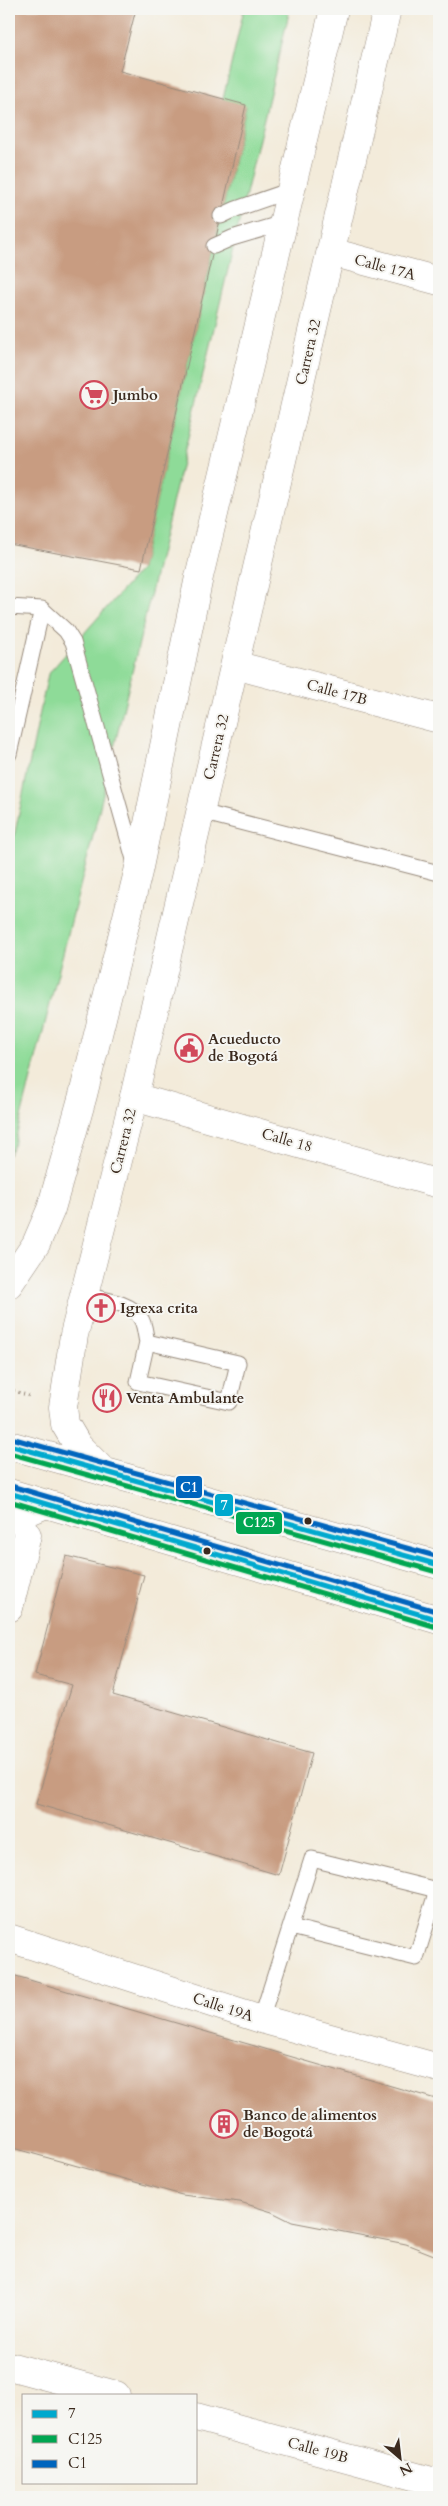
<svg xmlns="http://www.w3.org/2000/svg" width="448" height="2506" viewBox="0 0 448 2506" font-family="Cardo,serif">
<rect width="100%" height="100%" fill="#f6f6f2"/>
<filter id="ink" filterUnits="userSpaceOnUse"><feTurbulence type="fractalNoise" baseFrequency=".02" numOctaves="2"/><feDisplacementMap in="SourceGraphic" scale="10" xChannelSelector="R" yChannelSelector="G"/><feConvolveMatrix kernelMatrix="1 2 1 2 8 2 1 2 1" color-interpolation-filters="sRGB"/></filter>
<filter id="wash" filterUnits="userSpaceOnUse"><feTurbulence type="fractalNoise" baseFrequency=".0096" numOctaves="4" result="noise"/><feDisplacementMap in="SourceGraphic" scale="20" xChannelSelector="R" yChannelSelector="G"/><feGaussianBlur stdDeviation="1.12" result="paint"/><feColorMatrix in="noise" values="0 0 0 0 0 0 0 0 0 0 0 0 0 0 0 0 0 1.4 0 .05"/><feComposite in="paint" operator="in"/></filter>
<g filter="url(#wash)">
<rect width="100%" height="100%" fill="#f3ebda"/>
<!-- green -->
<path fill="#8edb98" stroke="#64825b" d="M 244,9 L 290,9 L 94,832 L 15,1141 L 9,1155 L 9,861 L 48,674 L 141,569 L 246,106 L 223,99 Z"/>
<g id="blocks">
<!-- building -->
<path fill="#c89c81" d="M 9,9 L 136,9 L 120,71 L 246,105 L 141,569 L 9,544 Z
M 66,1556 L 144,1575 L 113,1695 L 312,1753 L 279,1875 L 36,1804 L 72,1685 L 35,1675 Z
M 9,1974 L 439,2100 L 439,2257 L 406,2244 L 292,2222 L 272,2212 L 240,2202 L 182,2195 L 9,2147 Z"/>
</g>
</g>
<g filter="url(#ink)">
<use href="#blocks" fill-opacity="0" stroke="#978a7c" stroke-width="1"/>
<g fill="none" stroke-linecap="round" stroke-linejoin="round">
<defs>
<path id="lane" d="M 221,216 L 236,209 L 291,190
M 214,246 L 232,238 L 283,223
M 9,607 L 42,609 L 66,631 L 73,642 L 135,863
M 9,754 L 42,609
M 201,812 L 439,873
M 84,1295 C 100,1299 133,1302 141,1319 C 145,1325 145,1335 147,1342 L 238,1363 L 229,1402 L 138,1382 L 147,1342
M 261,2019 L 312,1859 L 437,1890 L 416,1958 L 291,1927"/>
<path id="street" d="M 331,252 L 439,281
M 235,665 L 439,719
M 134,1097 L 439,1184
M 9,1608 L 27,1535
M 9,1938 L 261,2019 L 439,2068
M 9,2366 L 116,2395
M 196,2417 L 439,2483"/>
<path id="secondary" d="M 9,1284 L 36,1244 L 51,1209 L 83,1095 L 138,872 L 199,577 L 334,9
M 104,1472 L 78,1446 L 65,1424 L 63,1407 L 74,1335 L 134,1097 L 387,9"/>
<path id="primary" d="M 9,1445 L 439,1565
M 9,1493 L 439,1620"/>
<path id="highway" d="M 9,1520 L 46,1504"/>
</defs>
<!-- lane casing -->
<use href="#lane" stroke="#978a7c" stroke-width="17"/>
<!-- street casing -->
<use href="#street" stroke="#978a7c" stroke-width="29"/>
<!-- secondary casing -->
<use href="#secondary" stroke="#978a7c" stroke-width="29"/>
<!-- primary casing -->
<use href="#primary" stroke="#978a7c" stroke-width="29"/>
<!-- highway casing -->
<use href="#highway" stroke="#978a7c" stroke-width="29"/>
<!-- path -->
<path stroke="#978a7c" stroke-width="3" stroke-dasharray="1 4" stroke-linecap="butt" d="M 9,1389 L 32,1397"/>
<!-- lane -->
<use href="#lane" stroke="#fff" stroke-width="15"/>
<!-- street -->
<use href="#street" stroke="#fff" stroke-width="28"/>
<!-- secondary -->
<use href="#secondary" stroke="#fff" stroke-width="28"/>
<!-- primary -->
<use href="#primary" stroke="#fff" stroke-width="28"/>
<!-- highway -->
<use href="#highway" stroke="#fff" stroke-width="28"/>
<defs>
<path id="bus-1" d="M 9,1445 L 439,1565
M 9,1493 L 439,1620"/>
<path id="bus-2" d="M 9,1453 L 437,1572
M 9,1501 L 437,1627"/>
<path id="bus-3" d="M 11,1438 L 439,1557
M 11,1486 L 439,1612"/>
</defs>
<!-- bus-1 casing -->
<use href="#bus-1" stroke="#f6f6f2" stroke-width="9"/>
<!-- bus-2 casing -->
<use href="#bus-2" stroke="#f6f6f2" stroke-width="9"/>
<!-- bus-3 casing -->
<use href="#bus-3" stroke="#f6f6f2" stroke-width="9"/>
<!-- bus-1 -->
<use href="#bus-1" stroke="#00a9ce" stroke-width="5"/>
<!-- bus-2 -->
<use href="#bus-2" stroke="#00a651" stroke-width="5"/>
<!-- bus-3 -->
<use href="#bus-3" stroke="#0065bd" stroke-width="5"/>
</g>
</g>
<!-- icons -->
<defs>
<symbol id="supermarket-ring" viewBox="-11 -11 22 22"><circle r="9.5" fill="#f6f6f2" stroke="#d1495b" stroke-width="1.5"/><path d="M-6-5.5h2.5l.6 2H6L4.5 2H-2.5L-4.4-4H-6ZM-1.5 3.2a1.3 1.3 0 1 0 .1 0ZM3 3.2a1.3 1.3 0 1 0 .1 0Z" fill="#d1495b"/></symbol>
<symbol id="civic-ring" viewBox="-11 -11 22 22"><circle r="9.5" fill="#f6f6f2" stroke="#d1495b" stroke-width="1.5"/><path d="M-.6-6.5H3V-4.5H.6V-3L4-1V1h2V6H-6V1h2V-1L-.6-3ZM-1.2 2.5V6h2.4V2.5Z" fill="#d1495b"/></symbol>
<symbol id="church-ring" viewBox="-11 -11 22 22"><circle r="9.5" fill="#f6f6f2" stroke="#d1495b" stroke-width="1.5"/><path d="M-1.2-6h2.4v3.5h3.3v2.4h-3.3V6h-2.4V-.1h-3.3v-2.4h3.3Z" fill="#d1495b"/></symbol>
<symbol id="restaurant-ring" viewBox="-11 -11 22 22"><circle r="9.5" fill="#f6f6f2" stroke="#d1495b" stroke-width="1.5"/><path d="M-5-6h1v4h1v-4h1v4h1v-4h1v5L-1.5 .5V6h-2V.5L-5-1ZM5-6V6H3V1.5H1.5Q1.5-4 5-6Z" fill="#d1495b"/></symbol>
<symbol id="building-ring" viewBox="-11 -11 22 22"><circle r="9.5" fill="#f6f6f2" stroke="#d1495b" stroke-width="1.5"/><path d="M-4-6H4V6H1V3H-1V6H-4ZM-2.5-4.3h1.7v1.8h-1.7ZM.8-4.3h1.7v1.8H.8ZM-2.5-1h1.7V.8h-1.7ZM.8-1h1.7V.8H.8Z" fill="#d1495b"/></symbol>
</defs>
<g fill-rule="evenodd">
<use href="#supermarket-ring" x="78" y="379" width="32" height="32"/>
<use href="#civic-ring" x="173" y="1032" width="32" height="32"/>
<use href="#church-ring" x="85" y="1292" width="32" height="32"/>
<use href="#restaurant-ring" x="91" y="1382" width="32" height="32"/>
<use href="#building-ring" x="208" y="2108" width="32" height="32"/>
</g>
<!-- markers -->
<g fill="#3b2a1e" stroke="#f6f6f2" stroke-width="2">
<circle cx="308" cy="1521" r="4.5"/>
<circle cx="207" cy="1551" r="4.5"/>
</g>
<g text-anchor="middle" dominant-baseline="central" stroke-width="4" stroke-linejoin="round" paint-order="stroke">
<!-- street labels -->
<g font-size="15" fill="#3b2a1e" stroke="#f6f6f2">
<text transform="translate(385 267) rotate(15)">Calle 17A</text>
<text transform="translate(308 352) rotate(-77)">Carrera 32</text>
<text transform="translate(337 692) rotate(15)">Calle 17B</text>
<text transform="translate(216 747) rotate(-77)">Carrera 32</text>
<text transform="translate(287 1140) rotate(16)">Calle 18</text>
<text transform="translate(123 1141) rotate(-76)">Carrera 32</text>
<text transform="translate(223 2007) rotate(18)">Calle 19A</text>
<text transform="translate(318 2450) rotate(15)">Calle 19B</text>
</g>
<!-- poi labels -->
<g font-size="15" font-weight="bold" fill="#3b2a1e" stroke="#f6f6f2" text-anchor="start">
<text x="113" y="395">Jumbo</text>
<text x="208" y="1039">Acueducto<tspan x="208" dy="17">de Bogotá</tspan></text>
<text x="120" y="1308">Igrexa crita</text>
<text x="126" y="1398">Venta Ambulante</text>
<text x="243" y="2115">Banco de alimentos<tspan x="243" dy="17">de Bogotá</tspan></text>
</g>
</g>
<g stroke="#f6f6f2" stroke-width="2">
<rect x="175" y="1475" width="28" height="24" rx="5" fill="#0065bd"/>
<rect x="214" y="1493" width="20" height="24" rx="5" fill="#00a9ce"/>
<rect x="235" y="1511" width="48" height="24" rx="5" fill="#00a651"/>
</g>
<g font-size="14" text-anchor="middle" font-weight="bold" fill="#fff">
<text x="189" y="1492">C1</text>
<text x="224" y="1510">7</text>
<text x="259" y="1527">C125</text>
</g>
<!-- margin -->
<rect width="448" height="2506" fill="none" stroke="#f6f6f2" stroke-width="30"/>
<!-- legend -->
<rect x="22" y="2394" width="175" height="90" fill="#f6f6f2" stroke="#aba49d"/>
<rect x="32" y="2410" width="25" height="8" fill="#00a9ce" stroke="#aba49d"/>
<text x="68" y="2418" font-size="15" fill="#3b2a1e">7</text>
<rect x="32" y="2435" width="25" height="8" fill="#00a651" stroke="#aba49d"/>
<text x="68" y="2444" font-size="15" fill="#3b2a1e">C125</text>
<rect x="32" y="2460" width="25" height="8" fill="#0065bd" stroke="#aba49d"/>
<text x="68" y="2468" font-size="15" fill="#3b2a1e">C1</text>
<!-- north arrow -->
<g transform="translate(400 2458) rotate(152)" stroke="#f6f6f2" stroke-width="4" paint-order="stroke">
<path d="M0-4L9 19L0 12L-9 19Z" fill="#3b2a1e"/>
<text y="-8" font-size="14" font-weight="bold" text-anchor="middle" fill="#3b2a1e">N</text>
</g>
</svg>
